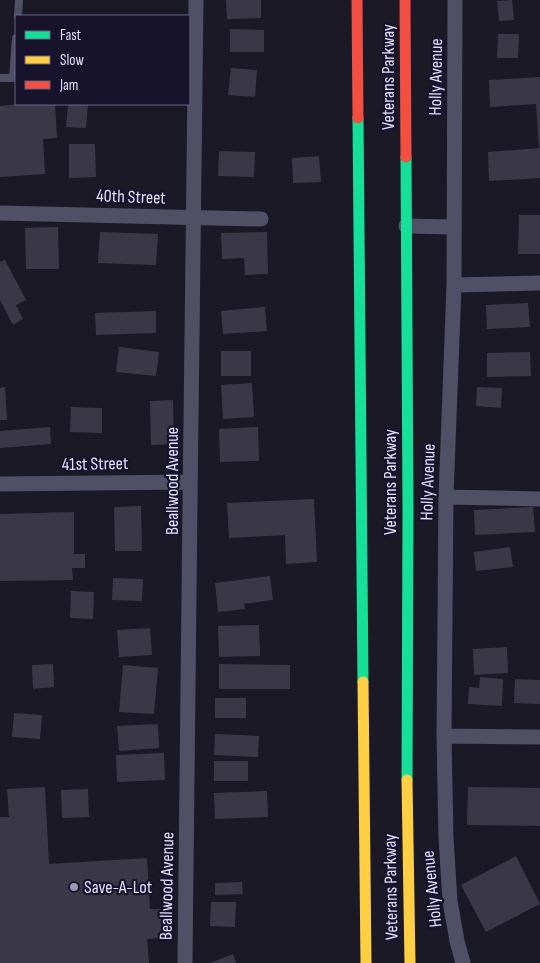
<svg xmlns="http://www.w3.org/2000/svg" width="540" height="963" viewBox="0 0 540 963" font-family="'Sofia Sans Condensed',sans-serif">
<rect width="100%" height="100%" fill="#1b1926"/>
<!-- building -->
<path fill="#3a3847" d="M 226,0 L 261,0 L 261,18 L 227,19 Z
M 512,0 L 514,20 L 499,21 L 497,1 Z
M 230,29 L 264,30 L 264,52 L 230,52 Z
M 498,34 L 519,34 L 518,58 L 497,58 Z
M 231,68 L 257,70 L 255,97 L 228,95 Z
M 540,77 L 540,148 L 539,148 L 536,104 L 490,107 L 489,80 Z
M 21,104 L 55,104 L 57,138 L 43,139 L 45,174 L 0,177 L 0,106 Z
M 68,104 L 88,104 L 86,128 L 66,127 Z
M 69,144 L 95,144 L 96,177 L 69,178 Z
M 540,148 L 540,178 L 489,181 L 488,152 Z
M 219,151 L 255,152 L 254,177 L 218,176 Z
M 319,156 L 321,182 L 293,183 L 292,158 Z
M 519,215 L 540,215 L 540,254 L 518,254 Z
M 58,227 L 59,269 L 26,269 L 25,228 Z
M 100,232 L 158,234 L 156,265 L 98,263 Z
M 267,232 L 268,274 L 245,275 L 244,258 L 222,259 L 221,233 Z
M 5,260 L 26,300 L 16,305 L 23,319 L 13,325 L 0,300 L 0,262 Z
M 528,303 L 530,327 L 487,329 L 486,305 Z
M 265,307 L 267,331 L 223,334 L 221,311 Z
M 156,311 L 156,333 L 96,335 L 95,313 Z
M 119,347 L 159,352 L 156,376 L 116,372 Z
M 221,351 L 251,351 L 251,376 L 221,376 Z
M 530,352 L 531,376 L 487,377 L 487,353 Z
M 252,383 L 254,417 L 223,419 L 221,385 Z
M 5,387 L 7,420 L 0,420 L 0,388 Z
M 477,387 L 502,388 L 501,408 L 476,406 Z
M 173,400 L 174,444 L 151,445 L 150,401 Z
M 71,407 L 102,408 L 102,433 L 70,432 Z
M 50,427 L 51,444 L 0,448 L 0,431 Z
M 258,427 L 259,461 L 220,462 L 219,429 Z
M 314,499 L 317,562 L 286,564 L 285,535 L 229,538 L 227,503 Z
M 141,506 L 142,551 L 115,551 L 114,507 Z
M 533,507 L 535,532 L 475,535 L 474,510 Z
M 74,512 L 74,554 L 85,554 L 85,568 L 72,568 L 73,580 L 0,581 L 0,514 Z
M 510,547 L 513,567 L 476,571 L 474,552 Z
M 270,576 L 273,600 L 244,604 L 245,609 L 218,612 L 215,583 Z
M 113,578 L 143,579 L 142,601 L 112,600 Z
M 71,591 L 94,592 L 93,619 L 70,618 Z
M 259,625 L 260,656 L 219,657 L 218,626 Z
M 150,628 L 152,655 L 119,657 L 117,630 Z
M 507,647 L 508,673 L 474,675 L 473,649 Z
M 53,664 L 54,687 L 33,689 L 32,665 Z
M 219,664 L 290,665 L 290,689 L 219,689 Z
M 123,665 L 158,668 L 154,714 L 119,712 Z
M 480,677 L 503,679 L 502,706 L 468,704 L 469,687 L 479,688 Z
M 515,679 L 540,680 L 540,704 L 514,703 Z
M 215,698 L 246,698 L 246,718 L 215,718 Z
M 14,713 L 42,715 L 40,739 L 12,737 Z
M 158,724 L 159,748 L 119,751 L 117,726 Z
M 215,734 L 259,736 L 258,757 L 214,755 Z
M 164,753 L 165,780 L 117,782 L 116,755 Z
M 214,761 L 248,761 L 248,781 L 214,781 Z
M 45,787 L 49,864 L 147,858 L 150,909 L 161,909 L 163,938 L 147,939 L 149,963 L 0,963 L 0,817 L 9,817 L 7,789 Z
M 468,787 L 540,788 L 540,826 L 467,825 Z
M 88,789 L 89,817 L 62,818 L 61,790 Z
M 267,791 L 268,817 L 215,819 L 214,793 Z
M 516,856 L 540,904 L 486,932 L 461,885 Z
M 242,882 L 243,894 L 215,895 L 215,883 Z
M 211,902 L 236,902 L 235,927 L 210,926 Z
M 233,954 L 236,963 L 210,963 Z"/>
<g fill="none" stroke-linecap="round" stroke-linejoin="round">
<!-- lane -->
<path stroke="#4f4f66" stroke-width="8" d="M 18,16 L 19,0
M 0,78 L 13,78 L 16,38"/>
<!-- street -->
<path stroke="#4f4f66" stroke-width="15" d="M 455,0 L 454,285 L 446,497 L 444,736 L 446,838 L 450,901 L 457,941 L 463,963
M 0,213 L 261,219
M 406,226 L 453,227
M 454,285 L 540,283
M 0,484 L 190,482
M 446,497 L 540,499
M 444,736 L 540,737
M 185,963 C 190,642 190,321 196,0"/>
<!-- fast -->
<path stroke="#16e098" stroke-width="11" d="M 358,118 L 363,682
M 406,157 L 408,511 L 407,780"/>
<!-- slow -->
<path stroke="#ffcf43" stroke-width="11" d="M 363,682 L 366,963
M 407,780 L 410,963"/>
<!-- jam -->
<path stroke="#f24e42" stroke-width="11" d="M 357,0 L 358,118
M 405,0 L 406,157"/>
</g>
<!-- markers -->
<circle fill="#9c9ab2" stroke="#17132c" stroke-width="2" cx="74" cy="887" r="5"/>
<g text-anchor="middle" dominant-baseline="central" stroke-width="4.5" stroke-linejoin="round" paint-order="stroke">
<!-- street labels -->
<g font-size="18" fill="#e2dffe" stroke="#17132c">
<text transform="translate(388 77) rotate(-90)">Veterans Parkway</text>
<text transform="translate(436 77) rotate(-89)">Holly Avenue</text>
<text transform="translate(131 197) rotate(2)">40th Street</text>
<text transform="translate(95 464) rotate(-1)">41st Street</text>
<text transform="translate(172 481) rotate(-90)">Beallwood Avenue</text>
<text transform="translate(390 482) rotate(-90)">Veterans Parkway</text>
<text transform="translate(428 482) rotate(-88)">Holly Avenue</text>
<text transform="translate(167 886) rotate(-89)">Beallwood Avenue</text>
<text transform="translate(391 887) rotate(-91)">Veterans Parkway</text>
<text transform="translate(432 889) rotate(-96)">Holly Avenue</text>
</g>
<!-- poi labels -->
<g font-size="18" fill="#e2dffe" stroke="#17132c" text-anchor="start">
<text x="84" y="887">Save-A-Lot</text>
</g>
</g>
<!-- legend -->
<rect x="15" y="15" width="175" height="90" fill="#17132c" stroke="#686580"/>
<rect x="25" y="31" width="25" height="8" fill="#16e098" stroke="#686580"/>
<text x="60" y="40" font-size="15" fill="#e2dffe">Fast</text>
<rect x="25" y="56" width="25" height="8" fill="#ffcf43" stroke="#686580"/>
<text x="60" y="65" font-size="15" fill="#e2dffe">Slow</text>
<rect x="25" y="81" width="25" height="8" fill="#f24e42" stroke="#686580"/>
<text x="60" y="90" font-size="15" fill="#e2dffe">Jam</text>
</svg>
